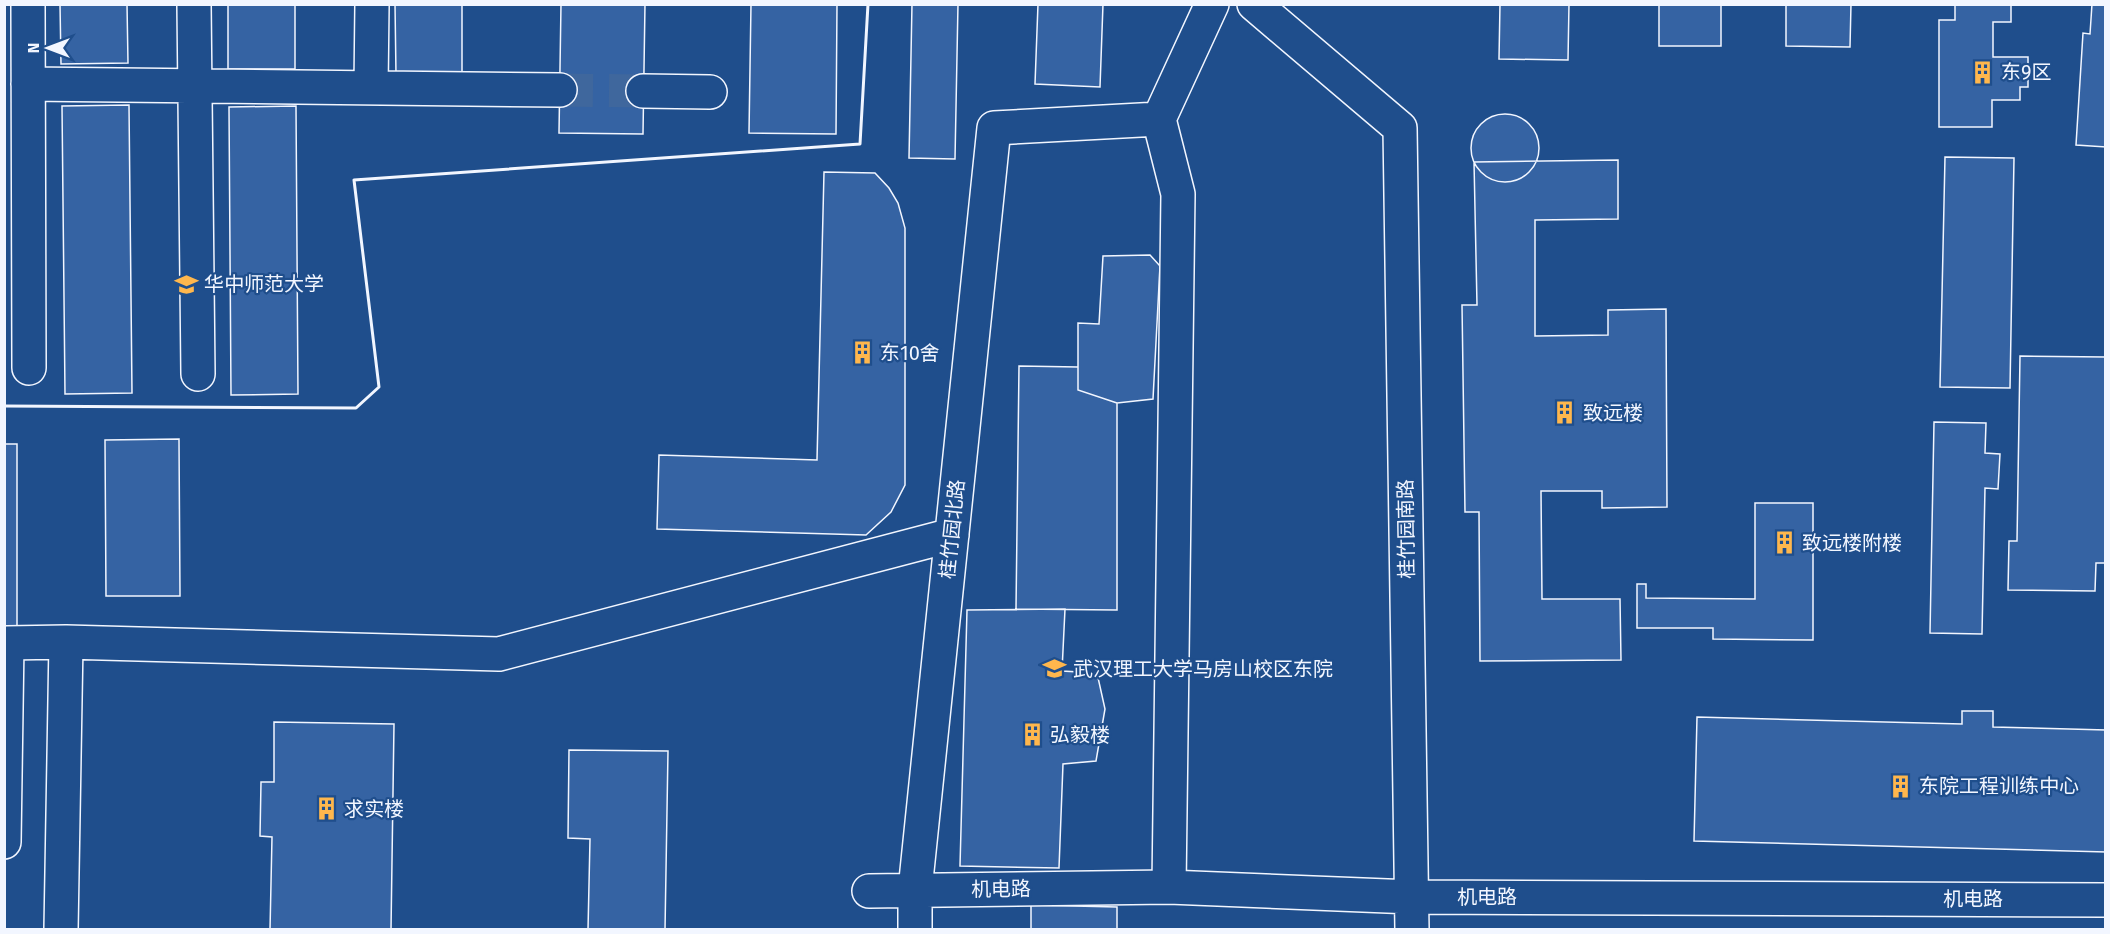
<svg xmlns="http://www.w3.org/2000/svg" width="2110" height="934" viewBox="0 0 2110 934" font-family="'Fira Sans','Noto Sans SC',sans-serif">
<rect width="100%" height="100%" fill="#1f4e8c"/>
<!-- building -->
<path fill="#3563a3" stroke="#f2f6ff" stroke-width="1.5" d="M 60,4 L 127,4 L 128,63 L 61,64 Z
M 228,4 L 295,4 L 295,69 L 228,69 Z
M 395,4 L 462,4 L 462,74 L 396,75 Z
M 561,4 L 645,4 L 643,134 L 559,133 Z
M 751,4 L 837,4 L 836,134 L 749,133 Z
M 912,4 L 958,4 L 955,159 L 909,158 Z
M 1038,4 L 1103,4 L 1100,87 L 1035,84 Z
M 1500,4 L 1569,4 L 1568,60 L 1499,59 Z
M 1659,4 L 1721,4 L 1721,46 L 1659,46 Z
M 1786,4 L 1851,4 L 1850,47 L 1786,46 Z
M 1955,4 L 2011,4 L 2011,22 L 1993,22 L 1993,57 L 2028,57 L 2028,87 L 2020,87 L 2020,100 L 1992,100 L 1992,127 L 1939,127 L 1939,20 L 1955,20 Z
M 2092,4 L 2106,4 L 2106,147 L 2076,145 L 2083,33 L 2090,34 Z
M 129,105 L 132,393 L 65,394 L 62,106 Z
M 296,106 L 298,394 L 231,395 L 229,107 Z
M1471 148a34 34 0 1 1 68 0a34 34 0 1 1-68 0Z
M 1945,157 L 2014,158 L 2010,388 L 1940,387 Z
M 1618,160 L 1618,219 L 1535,220 L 1535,336 L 1608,335 L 1608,310 L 1666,309 L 1667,507 L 1602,508 L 1602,491 L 1541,491 L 1542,599 L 1620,599 L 1621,660 L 1480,661 L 1479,512 L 1465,512 L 1462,305 L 1477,305 L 1474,162 Z
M 824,172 L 875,173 L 889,188 L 898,203 L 905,228 L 905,485 L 891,512 L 866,535 L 657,529 L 659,455 L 817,460 Z
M 1150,255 L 1160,266 L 1153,399 L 1117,403 L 1078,390 L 1078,323 L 1099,324 L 1103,256 Z
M 2020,356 L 2106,357 L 2106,563 L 2096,563 L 2095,591 L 2008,590 L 2009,541 L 2017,541 Z
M 1019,366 L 1078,367 L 1078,390 L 1117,403 L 1117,610 L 1016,609 Z
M 1934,422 L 1986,423 L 1985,453 L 2000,454 L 1998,489 L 1985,488 L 1982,634 L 1930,633 Z
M 179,439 L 180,596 L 106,596 L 105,440 Z
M 4,444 L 17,444 L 17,629 L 4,629 Z
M 1755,503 L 1813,503 L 1813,640 L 1713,639 L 1713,628 L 1637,628 L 1637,584 L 1646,584 L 1646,598 L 1755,599 Z
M 1065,609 L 1062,671 L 1097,673 L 1105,709 L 1096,761 L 1063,764 L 1059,868 L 960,866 L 967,610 Z
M 1962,711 L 1993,711 L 1993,727 L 2106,730 L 2106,852 L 1694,841 L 1697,717 L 1962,724 Z
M 274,722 L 394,724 L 391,930 L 270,930 L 272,837 L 260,836 L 261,782 L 274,782 Z
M 569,750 L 668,751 L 665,930 L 588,930 L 590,839 L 568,838 Z
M 1031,905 L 1117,907 L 1117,930 L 1031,930 Z"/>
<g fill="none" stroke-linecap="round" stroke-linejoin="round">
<!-- minor-tunnel -->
<path stroke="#3f679d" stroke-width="33" stroke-dasharray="33 16" stroke-linecap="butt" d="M 560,90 L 643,91"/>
<defs>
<path id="minor" d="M 28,4 L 29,368
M 194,4 L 198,374
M 1254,4 L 1400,128 L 1412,930
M 28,84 L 560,90
M 371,88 L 372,4
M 643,91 L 710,92
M 1159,119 L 1178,194 L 1169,887
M 4,842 L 7,643 L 66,642 L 499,654 L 952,535
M 869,891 L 1169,887 L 1412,897 L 2106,900
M 61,930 L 66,642
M 915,930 L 915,890 L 994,128 L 1159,119 L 1212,4"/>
</defs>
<!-- minor casing -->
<use href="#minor" stroke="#f2f6ff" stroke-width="36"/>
<!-- minor -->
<use href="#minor" stroke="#1f4e8c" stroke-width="33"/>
<!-- wall -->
<path stroke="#f2f6ff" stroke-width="3" d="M 4,406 L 356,408 L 379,387 L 354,180 L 860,144 L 868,4"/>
</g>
<!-- icons -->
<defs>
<symbol id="building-bare" viewBox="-9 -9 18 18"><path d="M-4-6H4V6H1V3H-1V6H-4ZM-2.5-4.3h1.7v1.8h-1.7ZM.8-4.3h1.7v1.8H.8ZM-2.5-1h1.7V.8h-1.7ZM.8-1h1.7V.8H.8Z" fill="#ffb74d" stroke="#1f4e8c" stroke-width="2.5" paint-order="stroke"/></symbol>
<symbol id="university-bare" viewBox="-9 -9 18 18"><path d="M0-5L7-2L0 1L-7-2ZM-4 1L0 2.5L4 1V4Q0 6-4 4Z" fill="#ffb74d" stroke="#1f4e8c" stroke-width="2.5" paint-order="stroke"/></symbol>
</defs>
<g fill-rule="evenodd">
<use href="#building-bare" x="1966" y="56" width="33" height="33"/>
<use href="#university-bare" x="170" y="268" width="33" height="33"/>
<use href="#building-bare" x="846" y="336" width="33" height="33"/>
<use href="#building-bare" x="1548" y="396" width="33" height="33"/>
<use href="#building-bare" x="1768" y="526" width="33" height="33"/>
<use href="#university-bare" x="1038" y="652" width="33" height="33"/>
<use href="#building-bare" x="1016" y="718" width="33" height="33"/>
<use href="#building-bare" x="1884" y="770" width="33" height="33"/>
<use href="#building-bare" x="310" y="792" width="33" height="33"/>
</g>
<g text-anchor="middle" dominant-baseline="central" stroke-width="4.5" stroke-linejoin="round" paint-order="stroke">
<!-- poi labels -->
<g font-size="20" fill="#f2f6ff" stroke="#1f4e8c" text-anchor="start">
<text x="2001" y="72">东9区</text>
<text x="204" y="284">华中师范大学</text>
<text x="880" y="353">东10舍</text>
<text x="1583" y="413">致远楼</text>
<text x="1802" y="543">致远楼附楼</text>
<text x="1073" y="669">武汉理工大学马房山校区东院</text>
<text x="1050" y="735">弘毅楼</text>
<text x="1919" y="786">东院工程训练中心</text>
<text x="344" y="809">求实楼</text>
</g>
<!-- street labels -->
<g font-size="20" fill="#f2f6ff" stroke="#1f4e8c">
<text transform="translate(952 529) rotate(-84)">桂竹园北路</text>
<text transform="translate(1406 529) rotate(-91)">桂竹园南路</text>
<text transform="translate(1001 889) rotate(-1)">机电路</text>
<text x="1487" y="897">机电路</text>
<text x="1973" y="899">机电路</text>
</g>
</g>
<!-- border -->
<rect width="2110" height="934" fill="none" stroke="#f2f6ff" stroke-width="12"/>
<!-- north arrow -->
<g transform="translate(48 48) rotate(270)" stroke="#1f4e8c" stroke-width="4.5" paint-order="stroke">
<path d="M0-4.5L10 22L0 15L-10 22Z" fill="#f2f6ff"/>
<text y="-9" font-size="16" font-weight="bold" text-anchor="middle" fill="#f2f6ff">N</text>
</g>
</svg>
